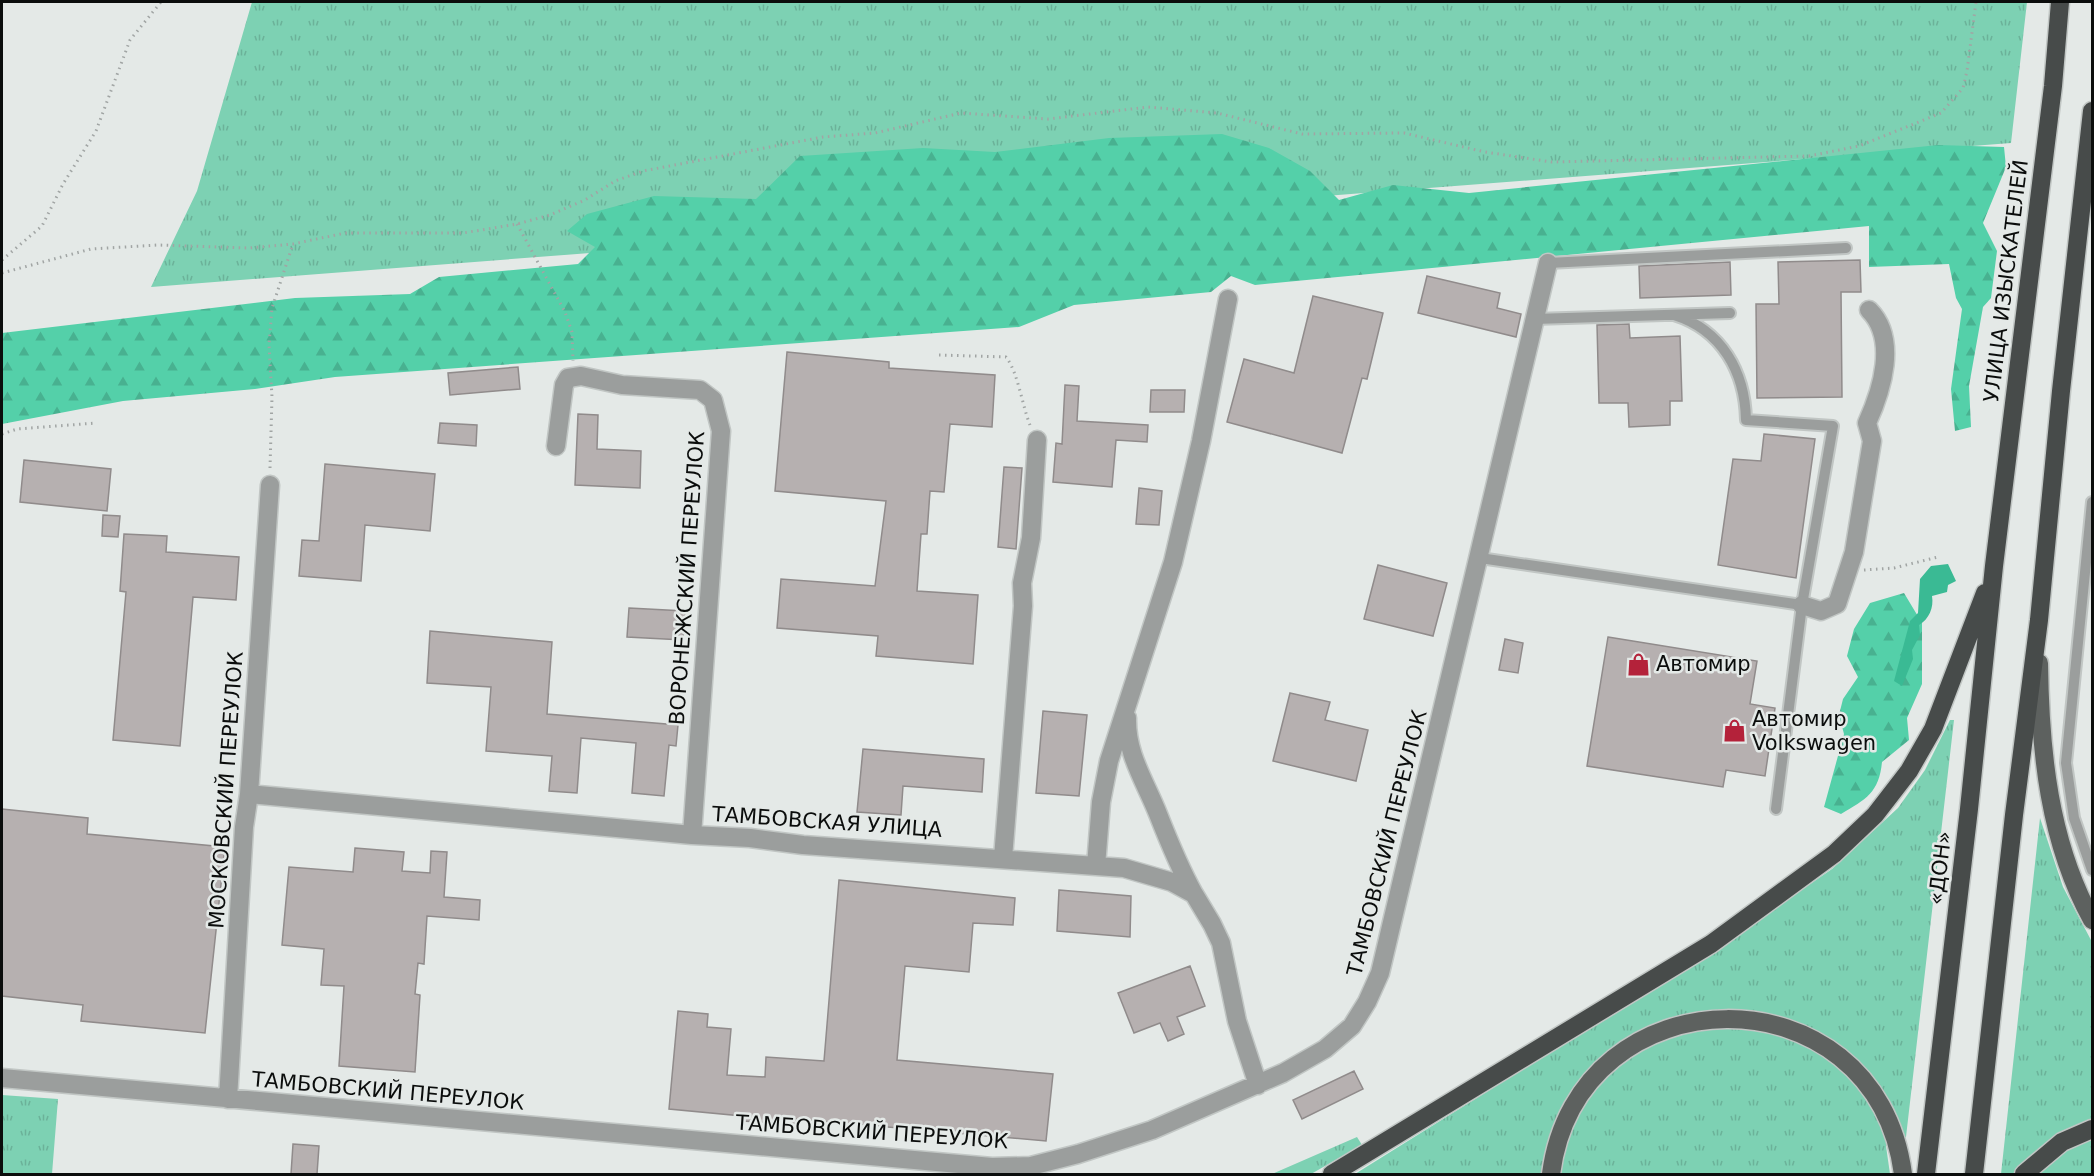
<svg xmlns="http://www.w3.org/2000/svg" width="2094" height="1176" viewBox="0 0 2094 1176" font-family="'DejaVu Sans',sans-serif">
<defs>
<pattern id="grass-tufts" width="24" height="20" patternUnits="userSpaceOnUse" patternTransform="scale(1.5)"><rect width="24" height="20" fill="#7dd1b3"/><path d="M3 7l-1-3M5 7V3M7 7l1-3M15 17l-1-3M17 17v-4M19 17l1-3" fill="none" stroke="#6bb299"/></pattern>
<pattern id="forest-firs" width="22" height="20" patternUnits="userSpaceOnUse" patternTransform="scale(1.5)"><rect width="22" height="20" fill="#54d0a9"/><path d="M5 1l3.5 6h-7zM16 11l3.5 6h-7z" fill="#48b190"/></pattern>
</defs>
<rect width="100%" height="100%" fill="#e4e9e7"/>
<!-- grass -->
<path fill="url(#grass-tufts)" d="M 252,2 L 2027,2 L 2011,143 L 151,287 L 197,191 Z
M 1950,720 L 1954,720 L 1906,1137 L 1886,1146 L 1890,1174 L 1355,1174 L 1717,948 L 1832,869 L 1898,808 L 1925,770 Z
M 2040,818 L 2063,887 L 2092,942 L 2092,1174 L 2001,1174 Z
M 2,1095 L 58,1099 L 52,1174 L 2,1174 Z
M 1357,1137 L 1362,1145 L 1311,1174 L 1272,1174 Z"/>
<!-- forest -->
<path fill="url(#forest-firs)" d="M 1222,134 L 1269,148 L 1310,171 L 1339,200 L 1393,185 L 1469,193 L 1938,145 L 2004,147 L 2006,167 L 1983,223 L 1997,251 L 1991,298 L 1983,307 L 1969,386 L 1971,427 L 1955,431 L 1951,389 L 1962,309 L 1956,298 L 1949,264 L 1869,267 L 1869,226 L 1255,285 L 1231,276 L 1211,292 L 1074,305 L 1019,327 L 335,377 L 255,389 L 123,401 L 2,424 L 2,333 L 295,298 L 410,294 L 439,277 L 578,264 L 595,247 L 567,231 L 587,214 L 654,196 L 756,199 L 800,156 L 923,148 L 995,152 L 1109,138 Z
M 1904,593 L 1922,623 L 1922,684 L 1907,718 L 1909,740 L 1882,762 C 1879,793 1866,799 1841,814 L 1824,807 L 1844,734 L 1839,715 L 1843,699 L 1858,677 L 1847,656 L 1854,629 L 1870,603 Z"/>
<!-- water -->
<path fill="#3aba94" d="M 1948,564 L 1956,581 L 1948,585 L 1947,592 L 1932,596 C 1934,608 1929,619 1919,625 L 1920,635 L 1912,650 L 1913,659 L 1902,686 L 1894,681 L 1910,621 L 1918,613 L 1920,579 L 1931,566 Z"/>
<!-- building -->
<path fill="#b6b0b0" stroke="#908b8b" stroke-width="1.5" d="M 1860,260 L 1861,292 L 1841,292 L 1842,397 L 1757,398 L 1756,304 L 1779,304 L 1778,262 Z
M 1730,262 L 1731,295 L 1640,298 L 1639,266 Z
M 1427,276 L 1500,293 L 1497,308 L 1521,314 L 1516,337 L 1418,313 Z
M 1313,296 L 1383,313 L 1367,379 L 1362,378 L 1342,453 L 1227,422 L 1244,359 L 1294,373 Z
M 1629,324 L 1630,338 L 1680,336 L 1682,401 L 1670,401 L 1670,425 L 1629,427 L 1628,403 L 1599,403 L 1597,325 Z
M 787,352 L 889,362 L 889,368 L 995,375 L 992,427 L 950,424 L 944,492 L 930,491 L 927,534 L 921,534 L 917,591 L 978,595 L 973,664 L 876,656 L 878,636 L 777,628 L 781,579 L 875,586 L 886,501 L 775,491 Z
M 518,367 L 520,389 L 450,395 L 448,373 Z
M 1065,385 L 1079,386 L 1077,421 L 1148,425 L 1147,442 L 1116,440 L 1112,487 L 1053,482 L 1056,443 L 1062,444 Z
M 1151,390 L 1185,390 L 1184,412 L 1150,412 Z
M 578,414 L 598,415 L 597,449 L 641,451 L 640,488 L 575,485 Z
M 440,423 L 477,425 L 476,446 L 438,443 Z
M 1764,434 L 1815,439 L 1796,578 L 1718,565 L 1733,459 L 1761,461 Z
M 24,460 L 111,469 L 107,511 L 20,502 Z
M 325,464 L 435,474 L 430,531 L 365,525 L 361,581 L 299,576 L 302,540 L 319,541 Z
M 1004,467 L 1022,468 L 1016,549 L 998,547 Z
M 1139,488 L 1162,491 L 1159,525 L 1136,524 Z
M 103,515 L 120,516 L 118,537 L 102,536 Z
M 124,534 L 167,536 L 166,552 L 239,557 L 236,600 L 193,597 L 180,746 L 113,740 L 126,592 L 120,591 Z
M 1378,565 L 1447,583 L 1433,636 L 1364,619 Z
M 629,608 L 685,611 L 683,640 L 627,637 Z
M 430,631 L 552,642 L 547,714 L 678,725 L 676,746 L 669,745 L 664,796 L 632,793 L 636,743 L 581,738 L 577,793 L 549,791 L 552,756 L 486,751 L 491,687 L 427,683 Z
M 1608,637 L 1757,661 L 1750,704 L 1775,708 L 1765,776 L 1726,770 L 1723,787 L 1587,766 Z
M 1505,639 L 1523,643 L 1518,673 L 1499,670 Z
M 1290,693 L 1330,702 L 1325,720 L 1368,730 L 1356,781 L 1273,761 Z
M 1043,711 L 1087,715 L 1079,796 L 1036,793 Z
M 863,749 L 984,759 L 982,792 L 903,786 L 901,815 L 857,812 Z
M 2,809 L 88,818 L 87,834 L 225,847 L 205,1033 L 81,1021 L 83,1005 L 2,996 Z
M 355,848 L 404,852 L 402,871 L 430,873 L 431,851 L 447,852 L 444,897 L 480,900 L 479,920 L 427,916 L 424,964 L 418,963 L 415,994 L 420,995 L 415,1072 L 339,1066 L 344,986 L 321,985 L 324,949 L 282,945 L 289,867 L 353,872 Z
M 839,880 L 1015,898 L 1013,925 L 973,923 L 969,972 L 905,966 L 897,1060 L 1053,1074 L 1046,1141 L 797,1119 L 797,1124 L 742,1121 L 742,1116 L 669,1109 L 678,1011 L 708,1014 L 707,1027 L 731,1029 L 727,1075 L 765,1077 L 766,1057 L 824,1061 Z
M 1059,890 L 1131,896 L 1130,937 L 1057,931 Z
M 1190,966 L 1205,1006 L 1177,1017 L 1184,1034 L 1168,1041 L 1160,1023 L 1134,1033 L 1118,993 Z
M 1354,1071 L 1363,1089 L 1302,1119 L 1293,1100 Z
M 293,1144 L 319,1146 L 317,1174 L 291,1174 Z"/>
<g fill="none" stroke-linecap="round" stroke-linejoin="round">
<defs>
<path id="lane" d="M 1548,263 L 1846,248
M 1674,315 C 1722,330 1745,372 1746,420 L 1833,426 L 1802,605 L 1776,809
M 1534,319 L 1730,313
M 2092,502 L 2066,763 L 2074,818 L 2092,870
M 1480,558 L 1802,605"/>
<path id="street" d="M 556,446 L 564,385 L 568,378 L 581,376 L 622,385 L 700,390 L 713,400 L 721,431 L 692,835
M 1802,605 L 1821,611 L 1837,604 L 1854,552 L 1872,441 L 1867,423 C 1882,390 1898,339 1869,310
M 1127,718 C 1126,754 1145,781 1158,814 C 1169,842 1179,867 1194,894
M 249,794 L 692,835 L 750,838 L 803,845 L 1124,868 L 1172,882 L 1194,894 L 1212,924 L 1221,943 L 1237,1021 L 1258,1085
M 1003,858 L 1023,606 L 1022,583 L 1031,538 L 1037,440
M 1096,866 L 1101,802 L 1109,761 L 1173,562 L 1201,441 L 1228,299
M 2,1078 L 992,1167 L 1031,1166 L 1078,1154 L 1152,1130 L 1283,1073 L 1325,1049 L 1352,1026 L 1367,1002 L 1380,973 L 1548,263
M 228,1099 L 244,827 L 249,794 L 270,485"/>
<path id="primary" d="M 2039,663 C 2040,751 2049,842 2092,920
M 1551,1174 C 1578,970 1875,965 1903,1174"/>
<path id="highway" d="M 1332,1174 L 1711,944 L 1834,854 L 1875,815 L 1909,771 L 1933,729 L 1985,593
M 1926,1174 L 1969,809 L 1994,566 L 2053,86 L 2060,2
M 1974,1174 L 2014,815 L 2039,620 L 2061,391 L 2092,111
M 2024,1174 L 2062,1142 L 2092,1129"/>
</defs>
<!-- lane casing -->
<use href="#lane" stroke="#c1c6c4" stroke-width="14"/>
<!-- street casing -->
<use href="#street" stroke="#c1c6c4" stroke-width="21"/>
<!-- primary casing -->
<use href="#primary" stroke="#c1c6c4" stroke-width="21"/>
<!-- highway casing -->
<use href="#highway" stroke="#c1c6c4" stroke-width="21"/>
<!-- path -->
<path stroke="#a1a5a4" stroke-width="3" stroke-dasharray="1.5 4.5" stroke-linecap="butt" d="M 517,224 L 565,312 L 572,332 L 573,361
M 2,260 L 42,226 L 63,184 L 96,131 L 130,40 L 161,2
M 2,273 L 91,249 L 158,245 L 249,248 L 293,244 L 345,233 L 463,233 L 517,224 L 550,215 L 585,200 L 615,181 L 643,171 L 823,137 L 875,133 L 961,113 L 1048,119 L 1148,107 L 1217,113 L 1302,134 L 1404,133 L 1485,152 L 1552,162 L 1809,156 L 1859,146 L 1941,113 L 1963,88 L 1967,71 L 1976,2
M 939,355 L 1006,357 C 1018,372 1022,405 1030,425
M 2,434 L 17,429 L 96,423
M 270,468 L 272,397 L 269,345 L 272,308 L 293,244
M 1864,570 L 1894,568 L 1938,557"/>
<!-- lane -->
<use href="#lane" stroke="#9b9e9d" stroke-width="10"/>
<!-- street -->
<use href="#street" stroke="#9b9e9d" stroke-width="18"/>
<!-- primary -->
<use href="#primary" stroke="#5d615f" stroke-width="18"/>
<!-- highway -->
<use href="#highway" stroke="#474b4a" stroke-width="18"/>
</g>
<!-- icons -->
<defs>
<symbol id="shop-bare" viewBox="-9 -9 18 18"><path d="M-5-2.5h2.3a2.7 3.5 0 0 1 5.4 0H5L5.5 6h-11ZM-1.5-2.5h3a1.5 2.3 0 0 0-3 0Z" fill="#b4223a" stroke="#e4e9e7" stroke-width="2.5" paint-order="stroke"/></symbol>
</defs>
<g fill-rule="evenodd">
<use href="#shop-bare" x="1622" y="648" width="33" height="33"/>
<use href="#shop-bare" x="1718" y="714" width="33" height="33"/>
</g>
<g text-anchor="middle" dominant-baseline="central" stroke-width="5" stroke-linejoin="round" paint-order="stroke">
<!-- street labels -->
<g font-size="21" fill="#0b0d0c" stroke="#e4e9e7">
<text transform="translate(2006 281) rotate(-83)">УЛИЦА ИЗЫСКАТЕЛЕЙ</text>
<text transform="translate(687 578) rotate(-86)">ВОРОНЕЖСКИЙ ПЕРЕУЛОК</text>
<text transform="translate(226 790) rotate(-86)">МОСКОВСКИЙ ПЕРЕУЛОК</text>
<text transform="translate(827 822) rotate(4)">ТАМБОВСКАЯ УЛИЦА</text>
<text transform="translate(1387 843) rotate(-76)">ТАМБОВСКИЙ ПЕРЕУЛОК</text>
<text transform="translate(1940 868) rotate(-83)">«ДОН»</text>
<text transform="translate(388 1091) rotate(5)">ТАМБОВСКИЙ ПЕРЕУЛОК</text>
<text transform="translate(872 1132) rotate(4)">ТАМБОВСКИЙ ПЕРЕУЛОК</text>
</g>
<!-- poi labels -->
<g font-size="21" fill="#0b0d0c" stroke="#e4e9e7" text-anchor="start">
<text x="1656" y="664">Автомир</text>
<text x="1752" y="719">Автомир<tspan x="1752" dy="24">Volkswagen</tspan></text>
</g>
</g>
<!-- border -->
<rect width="2094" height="1176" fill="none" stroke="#0b0d0c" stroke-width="6"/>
</svg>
